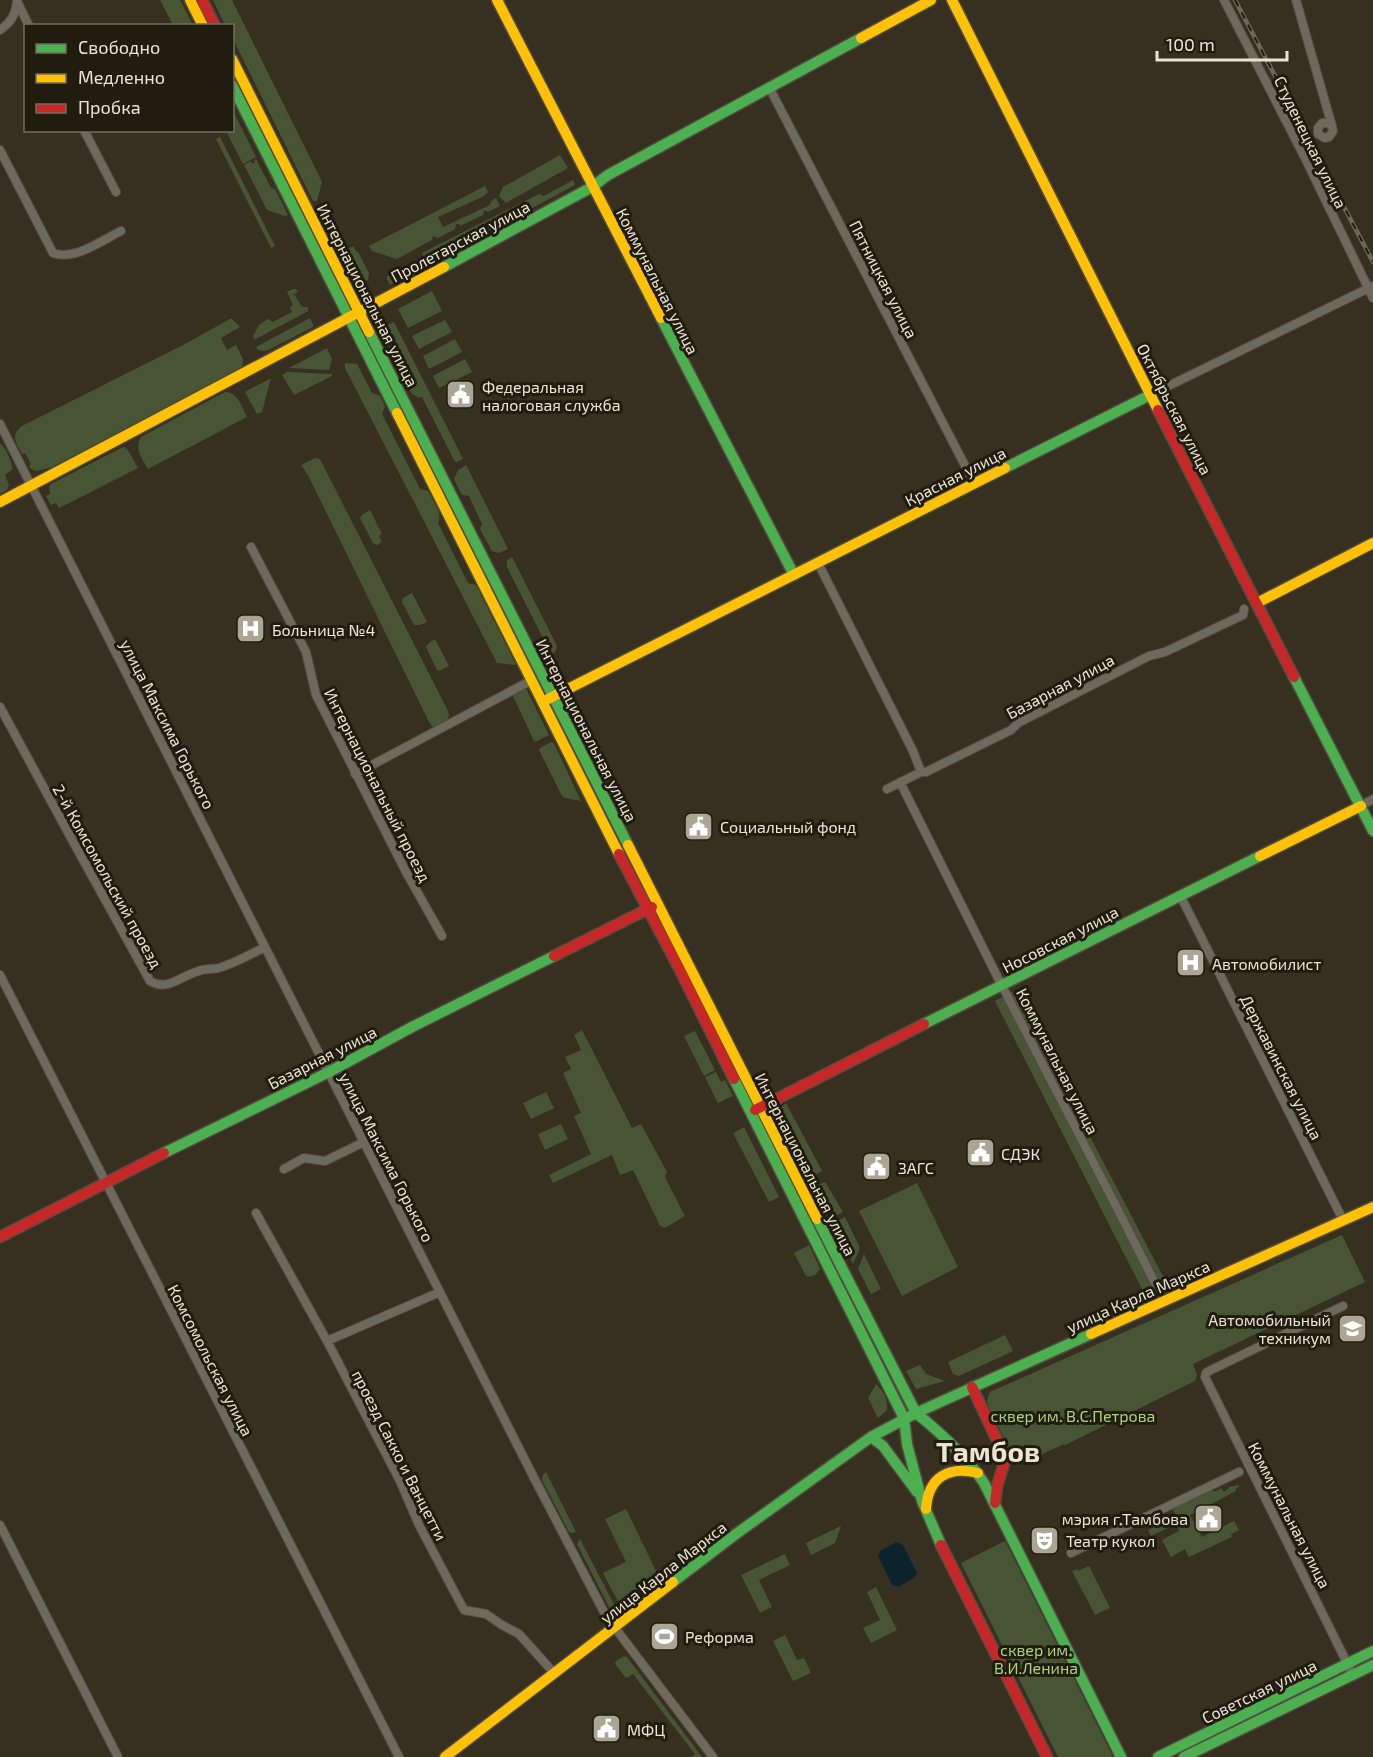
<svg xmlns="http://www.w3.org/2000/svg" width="1373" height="1757" viewBox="0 0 1373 1757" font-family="'Exo 2',sans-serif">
<rect width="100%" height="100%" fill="#373021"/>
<!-- green -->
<path fill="#475535" d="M 160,0 L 180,0 L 193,25 L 173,25 Z
M 213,0 L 232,0 L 322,182 L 317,201 L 313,201 L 233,39 L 232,26 L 225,25 Z
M 233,111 L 256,157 L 243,164 L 226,131 L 232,130 Z
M 220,137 L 275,246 L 271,248 L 216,139 Z
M 560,155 L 568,168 L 506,203 L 499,196 L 503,187 Z
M 256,159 L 271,188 L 275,189 L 288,215 L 285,216 L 267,210 L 244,165 L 251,161 L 253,164 L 255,162 L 254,160 Z
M 573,180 L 575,184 L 573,186 L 390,285 L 386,277 L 422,258 L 423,256 L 422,253 L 539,194 L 544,196 Z
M 485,186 L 488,192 L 484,196 L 438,217 L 443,227 L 490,205 L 491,201 L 496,198 L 500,206 L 488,212 L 484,210 L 483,215 L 460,226 L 459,224 L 456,224 L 455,229 L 438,238 L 433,236 L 432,240 L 397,259 L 372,251 L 369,246 Z
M 353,246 L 356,251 L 358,252 L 369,273 L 368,280 L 360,285 L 344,251 Z
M 293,289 L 296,289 L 298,292 L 294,294 L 302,307 L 308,307 L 308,311 L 254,340 L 253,336 L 259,325 L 268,319 L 273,322 L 292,312 L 290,307 L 293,305 L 287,292 Z
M 432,291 L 442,311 L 408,328 L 398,309 Z
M 310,318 L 313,325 L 313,327 L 266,351 L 258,350 L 256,347 Z
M 230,319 L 232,319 L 240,327 L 221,338 L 227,350 L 236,345 L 243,359 L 242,367 L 52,467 L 37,471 L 31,469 L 29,466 L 31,464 L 25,453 L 22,454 C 16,442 10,436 22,426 L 185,344 Z
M 445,320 L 452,332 L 419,349 L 412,336 Z
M 394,322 L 463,459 L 456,462 L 454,460 L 422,397 L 419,398 L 412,394 L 380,329 Z
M 455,339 L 462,352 L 429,369 L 423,356 Z
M 327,348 L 332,359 L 329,370 L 289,368 Z
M 465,359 L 472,372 L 439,388 L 433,376 Z
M 345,363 L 357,364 L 372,393 L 380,396 L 385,406 L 382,414 L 420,489 L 428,491 C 433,501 443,513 438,523 L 468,583 L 476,585 L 516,665 L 497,663 L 345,368 Z
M 287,372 L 332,374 L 332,376 L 294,395 L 282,375 Z
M 271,378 L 262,412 L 257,414 L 245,392 Z
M 225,392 C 238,392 242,407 247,417 L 148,469 C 142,459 134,448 141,437 Z
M 0,443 C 6,449 12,460 12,470 L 5,475 L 9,485 L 7,490 L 0,494 Z
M 125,447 L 129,452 L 138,468 L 59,508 L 56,503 L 51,505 L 46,496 L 50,494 L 49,486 L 51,484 L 121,448 Z
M 315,458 L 320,459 L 448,711 L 449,716 L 447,720 L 433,727 L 429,722 L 308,475 L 301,465 Z
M 466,465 L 508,549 L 499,553 L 492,551 L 480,529 L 482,524 L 469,496 L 462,495 L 454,479 L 458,470 Z
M 370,510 L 382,534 L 379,536 L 382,542 L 377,545 L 373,543 L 360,518 L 362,515 Z
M 512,557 L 557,646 L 555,652 L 546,658 L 548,648 L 507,567 L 507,560 Z
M 412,593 L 427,622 L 420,625 L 414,625 L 402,602 L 403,598 Z
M 435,639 L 449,666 L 439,671 L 437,670 L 426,647 L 429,643 Z
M 526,688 L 549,735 L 537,741 L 534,741 L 513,696 L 514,694 Z
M 551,742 L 554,743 L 581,801 L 565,798 L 562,796 L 539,750 L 540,748 Z
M 1014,991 L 1166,1282 L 1144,1293 L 995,1001 Z
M 582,1030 L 632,1128 L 641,1124 L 667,1172 L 665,1177 L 685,1216 L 665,1228 L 660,1226 L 633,1170 L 620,1175 L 612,1155 L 553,1183 L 549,1175 L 591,1154 L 574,1116 L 581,1113 L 563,1073 L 571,1069 L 565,1057 L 581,1050 L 574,1035 Z
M 695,1031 L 715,1070 L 704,1076 L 684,1036 Z
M 716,1072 L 721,1082 L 725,1080 L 733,1096 L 718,1103 L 705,1077 Z
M 546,1092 L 554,1108 L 531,1119 L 523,1103 Z
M 786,1103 L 822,1171 L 806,1180 L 800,1169 L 807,1165 L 794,1139 L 786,1143 L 777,1125 L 777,1111 Z
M 561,1124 L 568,1139 L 545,1150 L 538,1134 Z
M 744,1127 L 779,1197 L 769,1202 L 733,1133 Z
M 825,1182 L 843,1212 L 833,1217 L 816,1186 Z
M 917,1183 L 958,1267 L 902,1296 L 859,1211 Z
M 845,1217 L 860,1248 L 853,1264 L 851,1260 L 852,1255 L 835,1222 Z
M 1342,1235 L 1365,1282 L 1193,1364 L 1197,1375 L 1195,1381 L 1065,1445 L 1064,1444 L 1016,1466 L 1011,1452 L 988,1406 L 987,1400 L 990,1392 Z
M 809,1245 L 820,1269 C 817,1274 812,1278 806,1276 L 794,1253 Z
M 864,1254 L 881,1289 L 871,1294 L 858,1269 Z
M 1005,1335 L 1013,1351 L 959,1376 L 953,1374 L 948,1362 Z
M 920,1365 L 926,1374 L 945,1381 L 916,1389 L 906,1371 Z
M 876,1384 C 883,1390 888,1400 887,1410 L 878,1418 L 868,1398 Z
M 546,1472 L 576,1532 L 572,1533 L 569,1532 L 542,1480 L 543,1475 Z
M 1238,1485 L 1239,1487 L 1235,1489 L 1236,1491 L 1190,1515 L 1202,1537 L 1234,1521 L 1239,1530 L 1231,1534 L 1232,1537 L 1189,1557 L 1185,1549 L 1171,1557 L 1162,1540 L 1179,1531 L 1176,1524 L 1151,1536 L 1148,1530 L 1176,1516 L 1172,1507 L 1211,1487 L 1214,1492 L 1221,1488 L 1224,1492 L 1230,1487 Z
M 626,1509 L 657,1573 L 619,1603 L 603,1573 L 626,1562 L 605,1519 Z
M 841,1526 L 835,1543 L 811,1555 L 806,1543 Z
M 580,1539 L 615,1606 L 610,1609 L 577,1544 Z
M 1005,1541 L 1113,1757 L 1058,1757 L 961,1563 Z
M 785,1554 L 790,1565 L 759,1580 L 772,1607 L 760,1613 L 741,1575 Z
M 1089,1566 L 1110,1608 L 1095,1615 L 1072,1571 L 1077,1569 L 1078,1571 Z
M 876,1587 L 897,1630 L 871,1643 L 863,1628 L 880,1620 L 867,1592 Z
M 785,1635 L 797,1660 L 804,1658 L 811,1673 L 793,1681 L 773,1641 Z
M 624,1656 L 627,1657 L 702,1757 L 691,1757 L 695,1754 L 633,1674 L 627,1678 L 625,1677 L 615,1664 L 616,1661 Z"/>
<!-- water -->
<path fill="#0b232a" d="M 897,1542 L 903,1545 L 917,1573 L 914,1578 L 898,1587 L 892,1585 L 878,1556 L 880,1551 Z"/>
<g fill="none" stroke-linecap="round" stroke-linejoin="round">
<defs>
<path id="street" d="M 1224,0 L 1304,156 L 1373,298
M 1296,0 L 1332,126 L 1333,131 L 1329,137 L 1325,138 L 1318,134 L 1318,128 L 1322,123 L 1328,123 L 1332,126
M 17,1 L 29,26
M 0,30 C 11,22 15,16 17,2
M 769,87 L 974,483
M 84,130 L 116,192
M 0,150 L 53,253 C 74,261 103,240 121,231
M 1150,395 L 1373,286
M 0,424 L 533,1476 L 606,1616 L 713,1757
M 251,547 L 306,652 L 316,695 L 405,870 L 442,936
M 818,563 L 913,751 L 921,772
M 0,707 L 70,836 L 150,981 C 167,992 182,975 199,971 C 206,968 215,970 222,967 C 237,962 251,954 265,947
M 355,774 L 532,680
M 900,782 L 1002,986 L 1117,1208 L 1158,1289
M 887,789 L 921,772 L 926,772 L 1011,730 L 1018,723 L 1149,656 L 1165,652 L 1243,615 L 1244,609
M 1361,806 L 1373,799
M 1180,895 L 1343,1220
M 0,975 L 399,1757
M 284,1169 L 304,1158 L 325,1161 L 364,1142
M 256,1213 L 327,1341 L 400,1481 L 419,1525 L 464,1610 L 486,1614 L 502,1625 L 519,1634 L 554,1673
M 1343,1306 L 1211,1370 L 1206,1373 L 1205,1377 L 1353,1675
M 327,1341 L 440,1292
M 0,1525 L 118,1757
M 1071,1553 L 1239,1472"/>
<path id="fast" d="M 232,85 L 397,413
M 444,267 L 592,187 L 608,175 L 861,38
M 661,318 L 794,575
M 369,332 L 628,845
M 1005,468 L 1150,395
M 1294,677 L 1373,831
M 924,1024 L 1260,856
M 734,1079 L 904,1418 L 907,1444 L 922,1501 L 941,1545
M 164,1153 L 329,1072 L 412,1027 L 554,956
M 817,1219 L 916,1413 C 941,1433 966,1456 984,1483 L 1121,1757
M 871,1437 L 883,1446 L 917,1492
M 673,1582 L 736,1534 L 871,1437 L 916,1413 L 1091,1334
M 1158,1757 L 1373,1651
M 1184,1757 L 1373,1665"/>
<path id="slow" d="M 190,0 L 203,26
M 497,0 L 661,318
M 952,0 L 1158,410
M 861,38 L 931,0
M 232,59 L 369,332
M 397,413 L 619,854
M 0,502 L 444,267
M 1257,603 L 1373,543
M 548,699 L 1005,468
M 628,845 L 817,1219
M 1260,856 L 1361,806
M 1091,1334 L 1373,1207
M 926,1509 C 928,1478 948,1465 978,1473
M 445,1757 L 673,1582"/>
<path id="jam" d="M 202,0 L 215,26
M 1158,410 L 1294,677
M 619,854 L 680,970 L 734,1079
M 554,956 L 652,907
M 755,1110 L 924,1024
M 0,1237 L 164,1153
M 972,1387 L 1004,1455 L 1004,1464 L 997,1486 L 995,1503
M 941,1545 L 1047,1757"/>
</defs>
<!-- street casing -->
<use href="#street" stroke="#524d41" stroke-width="10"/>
<!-- fast casing -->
<use href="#fast" stroke="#524d41" stroke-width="13"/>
<!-- slow casing -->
<use href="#slow" stroke="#524d41" stroke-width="13"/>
<!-- jam casing -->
<use href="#jam" stroke="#524d41" stroke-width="13"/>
<!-- street -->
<use href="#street" stroke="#6d695e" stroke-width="8"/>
<!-- fast -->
<use href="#fast" stroke="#4caf50" stroke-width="10"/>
<!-- slow -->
<use href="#slow" stroke="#ffc107" stroke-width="10"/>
<!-- jam -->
<use href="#jam" stroke="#c62828" stroke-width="10"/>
<defs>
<path id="rail" d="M 1235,0 L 1373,262"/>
</defs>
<!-- rail casing -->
<use href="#rail" stroke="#6d675c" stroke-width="4.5"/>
<!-- rail -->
<use href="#rail" stroke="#211c10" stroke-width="2" stroke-dasharray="7" stroke-linecap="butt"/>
</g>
<!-- icons -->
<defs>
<symbol id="civic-square" viewBox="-11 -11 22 22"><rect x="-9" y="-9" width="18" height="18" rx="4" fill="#aca595" stroke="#211c10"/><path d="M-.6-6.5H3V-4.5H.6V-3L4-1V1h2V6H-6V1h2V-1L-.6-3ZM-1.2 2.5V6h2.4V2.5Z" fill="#fff"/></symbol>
<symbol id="hospital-square" viewBox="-11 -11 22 22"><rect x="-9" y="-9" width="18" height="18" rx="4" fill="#aca595" stroke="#211c10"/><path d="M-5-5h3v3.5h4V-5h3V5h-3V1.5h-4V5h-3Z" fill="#fff"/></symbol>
<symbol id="university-square" viewBox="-11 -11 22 22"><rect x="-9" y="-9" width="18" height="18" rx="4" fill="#aca595" stroke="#211c10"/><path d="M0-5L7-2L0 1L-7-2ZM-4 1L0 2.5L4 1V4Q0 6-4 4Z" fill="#fff"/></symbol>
<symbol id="theatre-square" viewBox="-11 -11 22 22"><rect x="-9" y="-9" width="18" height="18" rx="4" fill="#aca595" stroke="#211c10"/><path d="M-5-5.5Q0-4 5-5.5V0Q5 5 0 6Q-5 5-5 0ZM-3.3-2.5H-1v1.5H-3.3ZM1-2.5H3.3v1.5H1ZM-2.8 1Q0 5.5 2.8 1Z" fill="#fff"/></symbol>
<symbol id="stadium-square" viewBox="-11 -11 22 22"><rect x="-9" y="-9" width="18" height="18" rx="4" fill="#aca595" stroke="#211c10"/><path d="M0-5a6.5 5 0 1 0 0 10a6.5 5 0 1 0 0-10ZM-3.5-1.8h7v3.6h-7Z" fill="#fff"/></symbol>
</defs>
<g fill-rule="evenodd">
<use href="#civic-square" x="444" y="378" width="33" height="33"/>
<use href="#hospital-square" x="234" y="612" width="33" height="33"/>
<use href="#civic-square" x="682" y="810" width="33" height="33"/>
<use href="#hospital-square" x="1174" y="946" width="33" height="33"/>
<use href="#civic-square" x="964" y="1136" width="33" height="33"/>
<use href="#civic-square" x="860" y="1150" width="33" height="33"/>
<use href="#university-square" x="1336" y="1312" width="33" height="33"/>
<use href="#civic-square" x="1192" y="1502" width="33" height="33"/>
<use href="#theatre-square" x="1028" y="1524" width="33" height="33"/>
<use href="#stadium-square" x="648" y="1620" width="33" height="33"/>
<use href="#civic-square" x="590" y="1712" width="33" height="33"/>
</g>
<g text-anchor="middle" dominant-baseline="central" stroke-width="6" stroke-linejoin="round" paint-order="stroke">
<!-- street labels -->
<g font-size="16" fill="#ebe4d4" stroke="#211c10">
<text transform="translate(1311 142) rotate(64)">Студенецкая улица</text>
<text transform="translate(460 241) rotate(-28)">Пролетарская улица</text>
<text transform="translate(884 279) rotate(63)">Пятницкая улица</text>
<text transform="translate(658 281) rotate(63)">Коммунальная улица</text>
<text transform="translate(368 295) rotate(63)">Интернациональная улица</text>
<text transform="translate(1175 409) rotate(63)">Октябрьская улица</text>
<text transform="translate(955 476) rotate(-27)">Красная улица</text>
<text transform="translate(1060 686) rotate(-28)">Базарная улица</text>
<text transform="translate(168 724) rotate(63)">улица Максима Горького</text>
<text transform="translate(587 730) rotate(63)">Интернациональная улица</text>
<text transform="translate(378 785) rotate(63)">Интернациональный проезд</text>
<text transform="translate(108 876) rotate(61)">2-й Комсомольский проезд</text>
<text transform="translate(1060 939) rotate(-27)">Носовская улица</text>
<text transform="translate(322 1057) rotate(-27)">Базарная улица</text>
<text transform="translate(1058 1061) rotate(63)">Коммунальная улица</text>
<text transform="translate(1282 1067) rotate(63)">Державинская улица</text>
<text transform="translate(387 1157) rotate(63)">улица Максима Горького</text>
<text transform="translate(806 1164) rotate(63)">Интернациональная улица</text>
<text transform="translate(1138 1296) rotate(-24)">улица Карла Маркса</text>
<text transform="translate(211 1360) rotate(63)">Комсомольская улица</text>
<text transform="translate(400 1455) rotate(63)">проезд Сакко и Ванцетти</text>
<text transform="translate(1290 1515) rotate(63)">Коммунальная улица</text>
<text transform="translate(663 1572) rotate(-38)">улица Карла Маркса</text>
<text transform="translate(1259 1691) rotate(-26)">Советская улица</text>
</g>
<!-- poi labels -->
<g font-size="16" fill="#ebe4d4" stroke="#211c10" text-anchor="start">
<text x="482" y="386">Федеральная<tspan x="482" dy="18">налоговая служба</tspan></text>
<text x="272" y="629">Больница №4</text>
<text x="720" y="826">Социальный фонд</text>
<text x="1212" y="963">Автомобилист</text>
<text x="1001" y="1153">СДЭК</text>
<text x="898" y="1167">ЗАГС</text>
<text x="1331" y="1319" text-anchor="end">Автомобильный<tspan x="1331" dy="18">техникум</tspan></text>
<text x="1188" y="1518" text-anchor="end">мэрия г.Тамбова</text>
<text x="1066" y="1540">Театр кукол</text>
<text x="685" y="1636">Реформа</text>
<text x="627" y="1729">МФЦ</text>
</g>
<!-- park labels -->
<g font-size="16" fill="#a9d27c" stroke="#211c10">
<text x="1073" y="1415">сквер им. В.С.Петрова</text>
<text x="1036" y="1649">сквер им.<tspan x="1036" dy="18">В.И.Ленина</tspan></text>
</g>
<!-- town labels -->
<g font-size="28" font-weight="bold" fill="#ebe4d4" stroke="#211c10">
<text x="988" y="1451">Тамбов</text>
</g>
</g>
<!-- legend -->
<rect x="24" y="24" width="210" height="108" fill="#211c10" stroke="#726c5e" stroke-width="1.5"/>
<rect x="36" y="44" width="30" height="9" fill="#4caf50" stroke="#726c5e" stroke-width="1.5"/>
<text x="78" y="54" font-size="18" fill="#ebe4d4">Свободно</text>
<rect x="36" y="74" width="30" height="9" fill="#ffc107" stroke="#726c5e" stroke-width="1.5"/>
<text x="78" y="84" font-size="18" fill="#ebe4d4">Медленно</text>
<rect x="36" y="104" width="30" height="9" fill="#c62828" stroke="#726c5e" stroke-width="1.5"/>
<text x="78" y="114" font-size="18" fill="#ebe4d4">Пробка</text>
<!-- scale -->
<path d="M1157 51v9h130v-9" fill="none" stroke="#ebe4d4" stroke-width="3"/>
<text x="1166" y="51" font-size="18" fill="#ebe4d4" stroke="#211c10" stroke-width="4.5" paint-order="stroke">100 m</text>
</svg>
